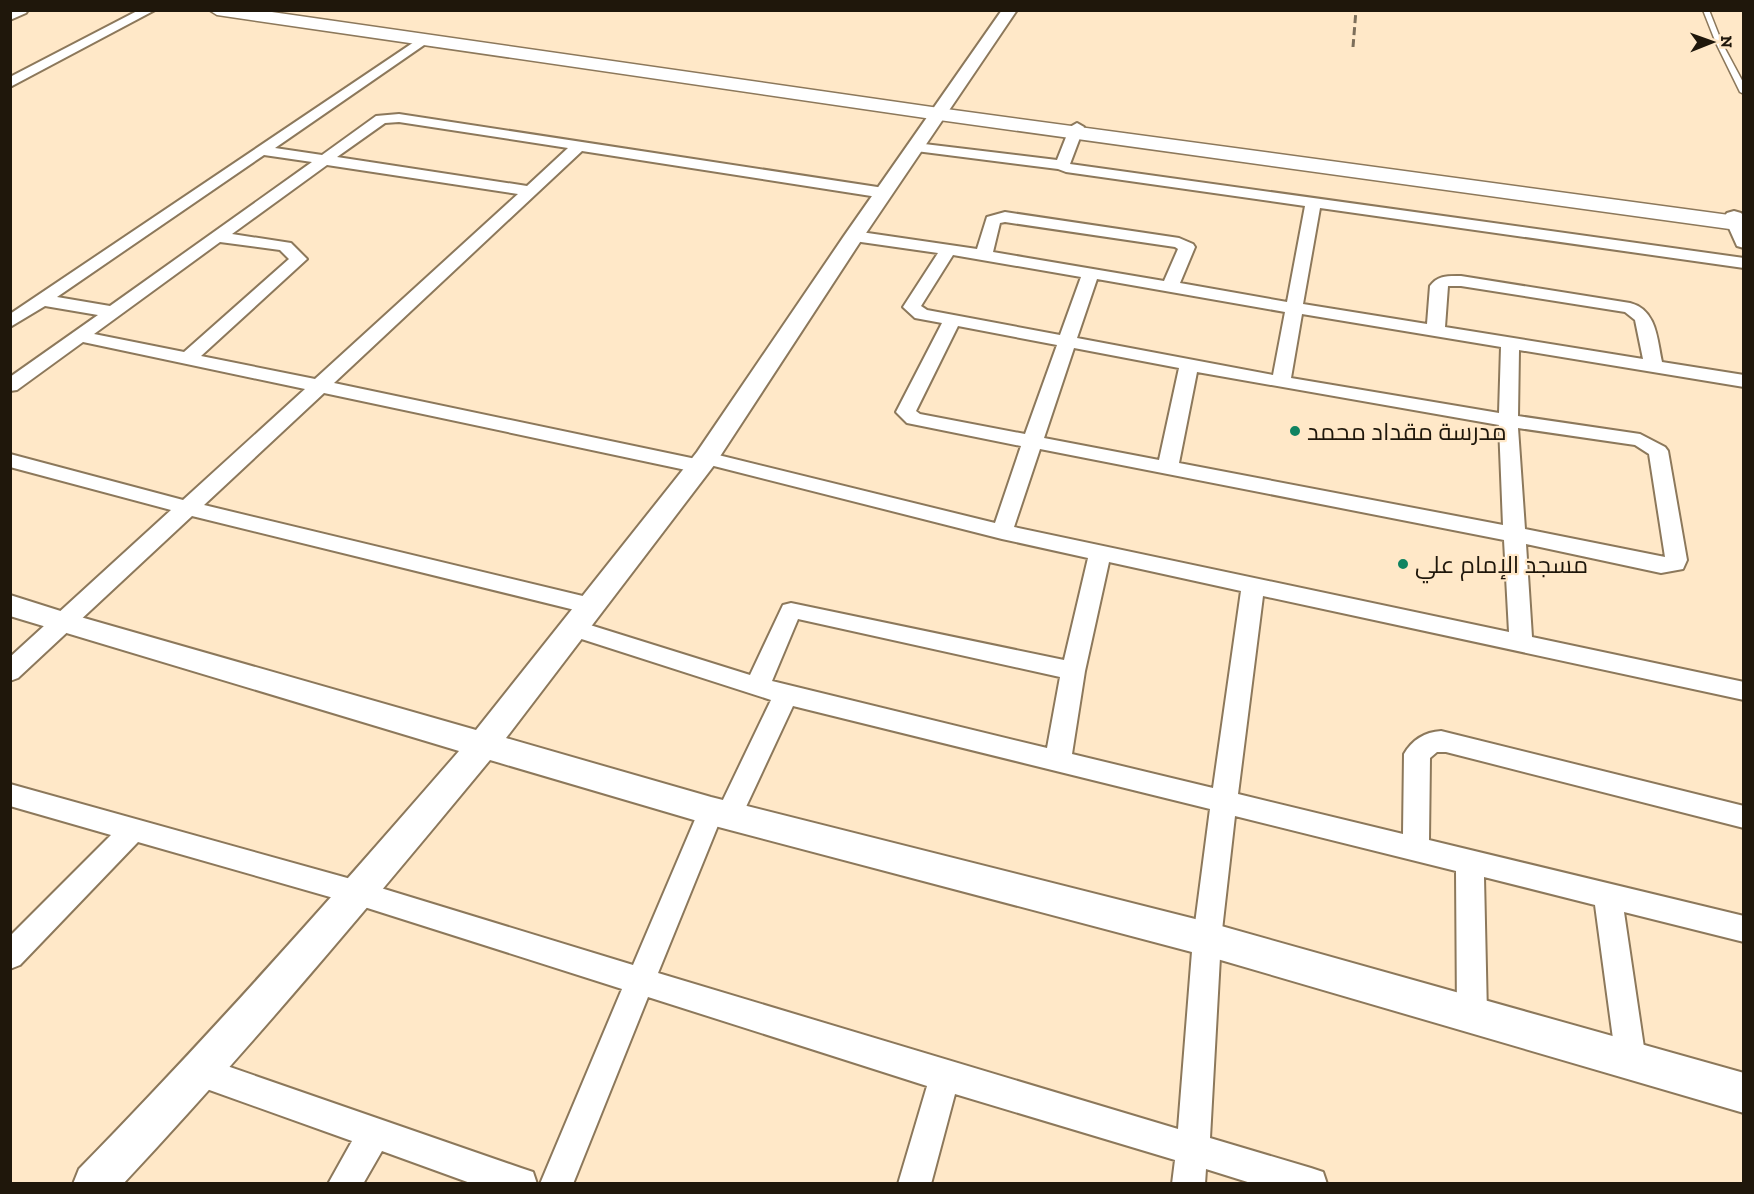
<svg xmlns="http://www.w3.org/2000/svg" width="1754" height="1194" viewBox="0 0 1754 1194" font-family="'Zilla Slab',Cairo,serif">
<rect width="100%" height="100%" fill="#ffe8c8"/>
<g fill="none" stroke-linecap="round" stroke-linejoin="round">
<defs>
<path id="service" d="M 1703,10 L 1709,10 L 1722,43 L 1744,84 L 1744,94 L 1740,92 L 1716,43 Z"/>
<path id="minor" d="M 28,10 L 26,13 L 10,20 L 10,11 Z
M 139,10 L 155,10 L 10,87 L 10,77 Z
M 423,36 L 429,40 L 427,43 L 275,148 L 322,155 L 376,116 L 399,114 L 884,188 L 892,193 L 884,198 L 582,151 L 334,383 L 696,459 L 699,453 L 706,452 L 995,523 L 1021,446 L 907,423 L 896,412 L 942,323 L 915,318 L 903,307 L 938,253 L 854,241 L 848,239 L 846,236 L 848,233 L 854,231 L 977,249 L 987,217 L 1005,212 L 1179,238 L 1193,244 L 1195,247 L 1180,283 L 1287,302 L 1305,206 L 1066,172 L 1058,169 L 916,151 L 909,147 L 911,144 L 916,143 L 1057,160 L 1070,127 L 1077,123 L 1084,127 L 1070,164 L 1744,258 L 1744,268 L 1320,208 L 1303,304 L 1427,324 L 1430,286 C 1438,275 1448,276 1461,276 L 1630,303 C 1657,310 1657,339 1662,362 L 1744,375 L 1744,387 L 1519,350 L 1518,416 L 1640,434 L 1665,447 L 1668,451 L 1687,560 L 1683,569 L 1661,573 L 1526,544 L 1532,637 L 1744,682 L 1744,700 L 1263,596 L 1238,794 L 1403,834 L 1404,754 C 1412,740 1425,732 1441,731 L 1744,806 L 1744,828 L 1446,752 L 1437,752 L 1430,758 L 1429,840 L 1744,916 L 1744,942 L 1624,912 L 1646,1061 L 1642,1072 L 1631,1076 L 1620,1072 L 1616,1061 L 1595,905 L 1484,877 L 1487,1015 L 1483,1025 L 1472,1029 L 1461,1025 L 1457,1015 L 1456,871 L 1235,816 L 1221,939 L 1210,1138 L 1311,1168 L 1323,1172 L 1327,1184 L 1254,1184 L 1206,1169 L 1205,1184 L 1172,1184 L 1175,1160 L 955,1094 L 931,1184 L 898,1184 L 927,1086 L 648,997 L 573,1184 L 540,1184 L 622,989 L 358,905 L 138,842 L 20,965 L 10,969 L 10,936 L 111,835 L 10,806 L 10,784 L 358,881 L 633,965 L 702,803 L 711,800 L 721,804 L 771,700 L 566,634 L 562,628 L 566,622 L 574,620 L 750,675 L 783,605 L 791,603 L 1064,660 L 1088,558 L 1002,539 L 710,465 L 707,471 L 700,473 L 324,393 L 204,505 L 591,598 L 599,600 L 602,606 L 599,612 L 591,614 L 192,516 L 18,678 L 10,681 L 10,657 L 171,510 L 10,467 L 10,454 L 183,500 L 305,389 L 83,342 L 17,390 L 10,391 L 10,377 L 98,315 L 45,306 L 10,327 L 10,314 ZM 399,122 L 568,148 L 527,186 L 337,157 L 385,123 ZM 264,155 L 312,162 L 110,306 L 57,297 ZM 327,165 L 518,194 L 315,379 L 201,356 L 307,259 L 291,243 L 232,234 ZM 1005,222 L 1175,247 L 1178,249 L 1164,281 L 993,252 L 1000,223 ZM 220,242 L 280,250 L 289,259 L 184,352 L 94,334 ZM 953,255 L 1081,277 L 1060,335 L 927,310 L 921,306 ZM 1097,279 L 1285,312 L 1273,375 L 1077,338 ZM 1448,286 L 1461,286 L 1625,312 L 1635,320 L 1643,359 L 1445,327 ZM 1302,314 L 1501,347 L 1499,413 L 1291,378 ZM 958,326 L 1057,345 L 1025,434 L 920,414 L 916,411 ZM 1074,348 L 1179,368 L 1159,460 L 1044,438 ZM 1197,372 L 1499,425 L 1503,525 L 1179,463 ZM 1518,428 L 1635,445 L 1649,454 L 1665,557 L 1525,529 ZM 1040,449 L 1504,540 L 1509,632 L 1014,527 ZM 1109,562 L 1241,591 L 1213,788 L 1072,754 L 1085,671 ZM 798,619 L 1060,677 L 1047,748 L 772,681 ZM 793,706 L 1210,809 L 1193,939 L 1178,1129 L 658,973 L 719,823 L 729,827 L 738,824 Z
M 201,1057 L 521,1168 L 533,1172 L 537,1184 L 473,1184 L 382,1151 L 363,1184 L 328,1184 L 352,1141 L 190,1083 L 186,1072 L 190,1061 Z"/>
<path id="tertiary" d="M 1002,10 L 1017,10 L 864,236 L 715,464 L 506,738 L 711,797 L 1207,922 L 1744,1073 L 1744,1113 L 1207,956 L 711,825 L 490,760 C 371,904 251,1047 123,1184 L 73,1184 L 79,1169 C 211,1034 336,893 459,751 L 10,616 L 10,595 L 70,614 L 476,730 L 697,452 L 844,236 Z
M 1734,211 L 1741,213 L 1744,216 L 1744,248 L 1737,246 L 1724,217 L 1727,213 Z"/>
<path id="primary" d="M 209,10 L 258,10 L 939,108 L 1744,217 L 1744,231 L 939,120 L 217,15 Z"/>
</defs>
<!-- service casing -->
<use href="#service" stroke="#8c785b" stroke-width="3"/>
<!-- minor casing -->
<use href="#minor" stroke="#8c785b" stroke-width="4"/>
<!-- tertiary casing -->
<use href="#tertiary" stroke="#8c785b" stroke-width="4"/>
<!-- primary casing -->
<use href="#primary" stroke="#8c785b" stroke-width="3"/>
<!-- service -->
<use href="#service" fill="#fff" fill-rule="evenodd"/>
<!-- minor -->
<use href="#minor" fill="#fff" fill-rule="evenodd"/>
<!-- tertiary -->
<use href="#tertiary" fill="#fff" fill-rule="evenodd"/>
<!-- primary -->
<use href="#primary" fill="#fff" fill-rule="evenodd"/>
<!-- rail -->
<path stroke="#7c6e5a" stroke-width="3" stroke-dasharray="8 4" stroke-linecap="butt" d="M 1353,47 L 1356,10"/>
</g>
<!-- markers -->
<g fill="#108361" stroke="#ffe8c8" stroke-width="2">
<circle cx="1295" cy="431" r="6"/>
<circle cx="1403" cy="564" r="6"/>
</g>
<g text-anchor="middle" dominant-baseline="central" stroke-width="4.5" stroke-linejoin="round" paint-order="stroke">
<!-- poi labels -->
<g font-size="24" fill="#1f170b" stroke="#ffe8c8" text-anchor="start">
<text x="1307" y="431">مدرسة مقداد محمد</text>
<text x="1415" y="564">مسجد الإمام علي</text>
</g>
</g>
<!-- border -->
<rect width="1754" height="1194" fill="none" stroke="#1f170b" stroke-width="24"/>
<!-- north arrow -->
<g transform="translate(1712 42) rotate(89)" stroke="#ffe8c8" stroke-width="4.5" paint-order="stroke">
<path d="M0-4.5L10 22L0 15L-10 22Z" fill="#1f170b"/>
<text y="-9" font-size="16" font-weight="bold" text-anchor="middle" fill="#1f170b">N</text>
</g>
</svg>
